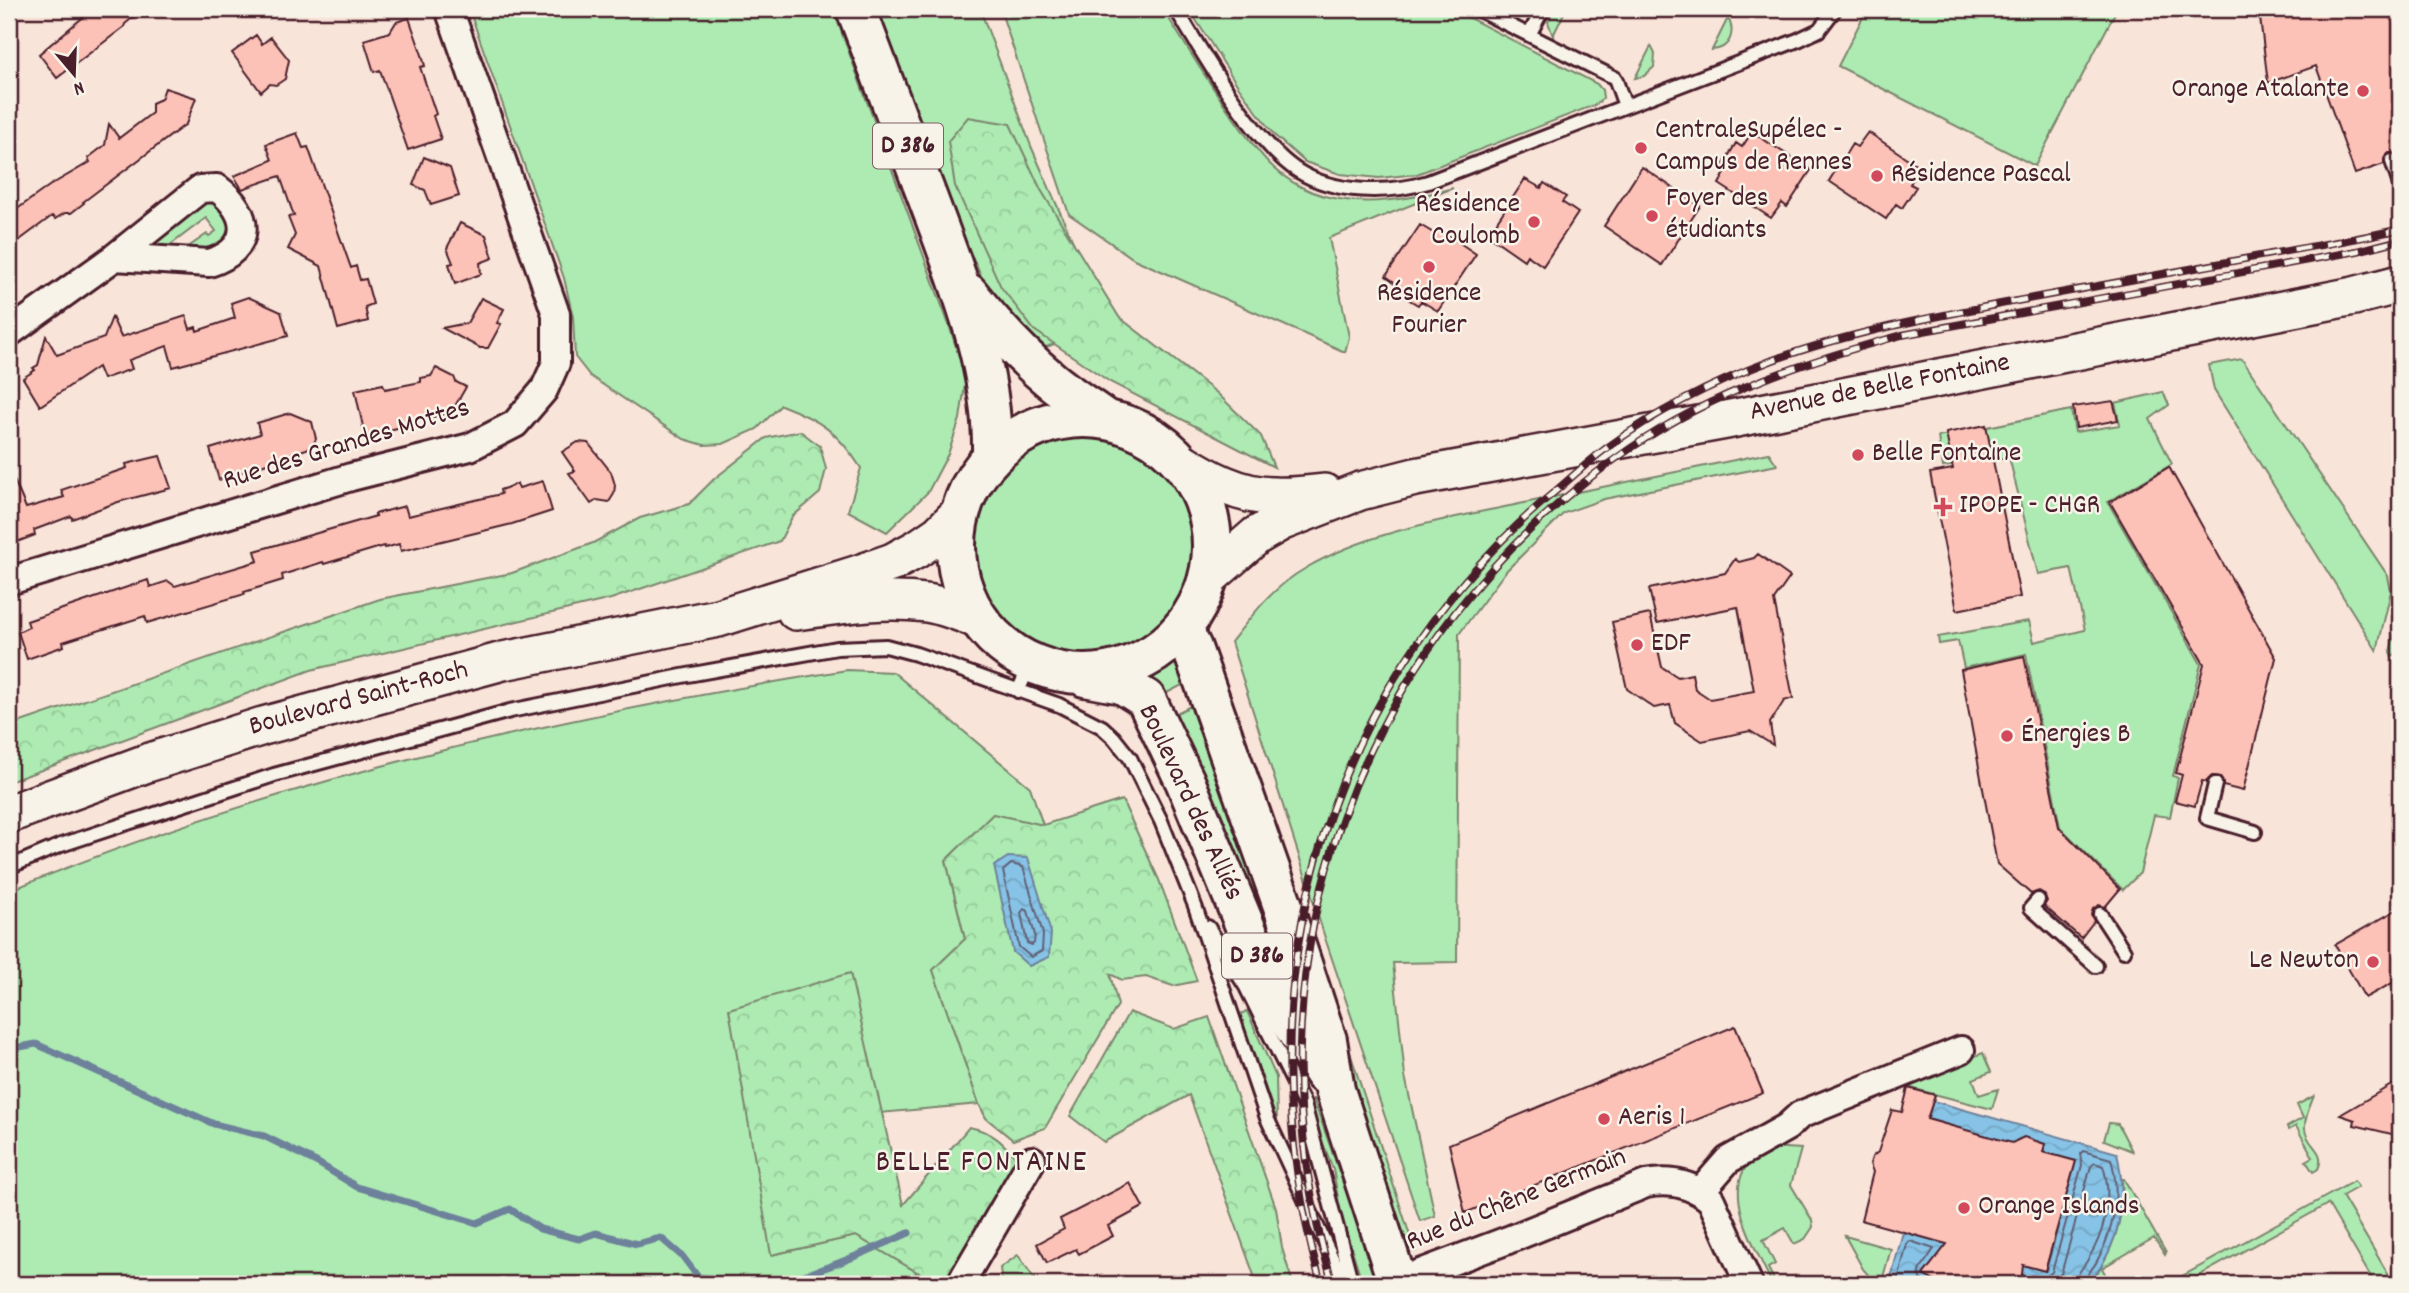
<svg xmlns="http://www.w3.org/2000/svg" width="2409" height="1293" viewBox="0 0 2409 1293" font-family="Dekko,sans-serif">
<defs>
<pattern id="forest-crowns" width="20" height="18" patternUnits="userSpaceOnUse" patternTransform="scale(1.75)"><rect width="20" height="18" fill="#adebb2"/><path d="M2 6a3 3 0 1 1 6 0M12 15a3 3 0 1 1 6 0" fill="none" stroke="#96c999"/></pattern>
<pattern id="water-waves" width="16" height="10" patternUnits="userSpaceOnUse" patternTransform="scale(1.75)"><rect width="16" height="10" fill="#86c3e6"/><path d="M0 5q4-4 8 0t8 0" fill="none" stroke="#75a7c5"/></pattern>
</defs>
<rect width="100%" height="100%" fill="#f9e4d9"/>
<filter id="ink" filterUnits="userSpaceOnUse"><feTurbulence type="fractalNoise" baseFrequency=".0143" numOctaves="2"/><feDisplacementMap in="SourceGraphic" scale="14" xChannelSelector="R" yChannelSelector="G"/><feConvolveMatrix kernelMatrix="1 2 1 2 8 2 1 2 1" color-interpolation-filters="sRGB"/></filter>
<g filter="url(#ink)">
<!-- grass -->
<path fill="#adebb2" stroke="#7c856e" stroke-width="2" d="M 469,9 L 833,9 L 949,325 L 966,378 L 960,419 L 948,454 L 928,492 L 887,532 L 848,511 L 861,468 C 838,432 820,420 781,405 L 757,429 L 723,444 L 704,445 L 684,439 L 590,376 L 575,357 L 573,317 L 564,278 Z
M 874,9 L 980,9 L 1031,146 L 1109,324 L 1038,350 L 990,296 L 967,245 Z
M 1000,9 L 1163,9 C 1186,46 1208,82 1233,117 C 1246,135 1258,153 1274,168 C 1324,214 1393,204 1453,188 L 1329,238 L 1349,337 L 1345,352 L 1134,259 L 1069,214 Z
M 1189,9 L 1452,9 L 1597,84 L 1602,90 L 1603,98 L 1597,104 L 1417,174 L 1379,178 L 1340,174 L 1305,162 L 1274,135 L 1238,86 Z
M 1554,9 L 1566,9 L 1553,36 L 1548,22 Z
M 1867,9 L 2117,9 L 2035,166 L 1838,66 Z
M 1728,18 C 1736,33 1730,49 1712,50 Z
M 1651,46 L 1655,54 L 1654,67 L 1644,76 L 1635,78 Z
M 200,201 L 219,204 C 222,208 227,214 229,219 C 238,245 201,251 184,250 L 207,234 L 209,236 L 216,231 L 206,218 L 165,249 L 149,249 L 146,241 Z
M 2242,359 L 2388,576 L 2391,591 L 2377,651 L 2214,390 L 2209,365 Z
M 2163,392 L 2169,405 L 2150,419 L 2172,464 L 2108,502 L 2201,664 L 2173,776 L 2178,778 L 2170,817 L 2154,815 L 2140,873 L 2123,890 L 2060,827 L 2026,654 L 1964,668 L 1958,641 L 1939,644 L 1938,637 L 2029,621 L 2034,642 L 2085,630 L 2071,568 L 2038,574 L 2009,457 L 1943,467 L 1938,437 L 2071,410 L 2075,432 L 2120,425 L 2115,403 Z
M974 547a110 110 0 1 1 220 0a110 110 0 1 1-220 0Z
M 1769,453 L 1777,465 L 1604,499 L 1564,513 L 1506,571 L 1459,634 L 1457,962 L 1393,963 L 1405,1076 L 1435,1216 L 1420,1221 L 1326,941 L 1231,642 C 1254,613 1273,587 1306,568 C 1370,531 1448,519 1519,504 C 1603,487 1686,470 1769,453 Z
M 2400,611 L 2400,651 L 2392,656 L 2390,652 Z
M 1182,652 L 1192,680 L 1157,698 L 1147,675 Z
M 847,670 L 893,672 L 1030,787 L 1043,825 L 993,814 L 946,860 L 965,939 L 933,970 L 979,1104 L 880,1113 L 850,974 L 772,1255 L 856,1236 L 917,1272 L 907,1284 L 9,1284 L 9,891 C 279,779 559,716 847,670 Z
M 1199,702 L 1286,938 L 1281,966 L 1166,718 Z
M 1318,955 L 1415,1251 L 1406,1247 L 1316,987 Z
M 1247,1011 L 1276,1077 L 1277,1121 L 1240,1014 Z
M 1983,1053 L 1991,1072 L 1973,1079 L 1979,1095 L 1998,1089 L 1992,1109 L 1899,1085 Z
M 2314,1096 C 2310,1106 2304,1118 2305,1129 C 2306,1146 2327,1150 2318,1169 L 2313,1172 L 2306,1161 L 2313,1157 L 2296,1126 L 2289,1130 L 2287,1127 L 2303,1118 L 2297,1105 Z
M 1313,1098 L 1375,1273 L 1361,1278 L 1341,1216 L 1333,1169 L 1313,1117 Z
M 2109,1123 L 2118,1124 L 2132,1151 L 2104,1140 Z
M 1768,1147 L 1801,1149 L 1791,1185 L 1812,1220 L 1813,1227 L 1805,1239 L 1794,1244 L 1785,1228 L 1763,1240 L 1775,1264 L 1768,1268 L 1776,1284 L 1772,1284 C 1759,1254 1726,1202 1744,1170 C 1750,1161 1759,1154 1768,1147 Z
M 2122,1179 L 2124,1179 L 2166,1253 L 2165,1255 L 2154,1238 L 2102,1268 L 2110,1284 L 2089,1284 C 2113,1253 2125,1219 2122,1179 Z
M 2354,1181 L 2358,1187 L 2342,1196 L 2394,1284 L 2375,1284 L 2328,1204 L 2184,1284 L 2168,1284 Z
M 1845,1236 L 1891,1249 L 1881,1284 L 1876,1284 L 1863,1269 Z"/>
<!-- forest -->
<path fill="url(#forest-crowns)" stroke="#7c856e" stroke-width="2" d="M 968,117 L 1010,124 L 1041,190 L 1119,317 L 1217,393 L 1261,436 L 1274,467 L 1110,382 L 1034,330 L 1001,287 L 955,186 L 948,141 Z
M 800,431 L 820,446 L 826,469 L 820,493 L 792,517 L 780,541 L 611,599 L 311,670 L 9,782 L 9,724 L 18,723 L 380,599 L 512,573 L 593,543 L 640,518 L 689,504 L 714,479 L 766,438 Z
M 1122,800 L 1159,880 L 1197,981 L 1173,986 L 1146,977 L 1122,980 L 1110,974 L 1118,1005 L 1045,1128 L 1013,1140 L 986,1118 L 979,1104 L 933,970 L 965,939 L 946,860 L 993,814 L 1043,825 Z
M 850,973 L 903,1205 L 969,1127 C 995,1132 1004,1144 1020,1163 L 944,1284 L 917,1272 L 856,1236 L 771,1255 L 729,1009 Z
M 1129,1012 L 1174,1029 L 1209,1017 L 1276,1208 L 1282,1248 L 1293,1284 L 1249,1284 L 1255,1278 L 1189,1095 L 1104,1142 L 1070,1116 Z
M 1018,1255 L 1038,1284 L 1002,1284 L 1000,1268 Z"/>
<!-- water -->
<path fill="url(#water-waves)" stroke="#6e819b" stroke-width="2" d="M 1008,857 L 1028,858 L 1051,933 L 1049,957 L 1029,966 L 1013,952 L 994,866 Z
M 1933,1101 L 2117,1153 C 2128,1202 2120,1244 2089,1284 L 2018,1283 L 2022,1278 L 2010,1262 L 2046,1271 L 2076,1161 L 2037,1151 L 2044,1151 L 2045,1144 L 2024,1137 L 2017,1140 L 2017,1145 L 1928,1119 Z
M 1903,1232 L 1997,1258 L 1935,1260 L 1925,1272 L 1926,1276 L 1940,1284 L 1892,1284 L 1890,1281 Z"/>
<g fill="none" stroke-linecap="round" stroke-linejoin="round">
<!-- shore -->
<path stroke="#626176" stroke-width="2" d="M 1011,864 L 1023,867 L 1043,934 L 1042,951 L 1031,957 L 1019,947 L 1003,871 Z
M 1024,909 L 1028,911 L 1035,935 L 1034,943 L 1032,945 L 1027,943 L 1021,913 Z
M 1897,1284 L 1907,1244 L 1910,1241 L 1934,1249 L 1919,1271 L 1920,1279 L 1926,1284
M 2028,1284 L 2031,1275 L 2046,1277 L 2052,1272 L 2082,1165 L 2080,1154 L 2083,1151 L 2111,1159 C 2121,1194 2114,1229 2097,1261 C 2093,1269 2085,1275 2084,1284
M 2052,1284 L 2061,1274 L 2091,1166 L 2095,1163 L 2103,1166 C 2113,1197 2105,1233 2087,1261 C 2082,1269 2076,1274 2075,1284"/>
<!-- stream -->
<path stroke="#6e819b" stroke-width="7" d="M 9,1049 L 36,1044 L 214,1124 L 264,1136 L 318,1163 L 357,1187 L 477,1223 L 510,1209 L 540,1229 L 579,1239 L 596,1233 L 637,1244 L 661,1238 L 683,1257 L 698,1277 L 729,1280 L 742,1284
M 767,1284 C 817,1275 863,1253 909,1233"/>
</g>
<!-- building -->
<path fill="#fdc2b7" stroke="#4a1f2b" stroke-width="2" d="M 93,9 L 143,9 L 125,24 L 124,27 L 57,78 L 39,54 Z
M 2259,9 L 2400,9 L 2400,158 L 2394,153 L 2389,153 L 2384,159 L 2384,164 L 2355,174 L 2316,66 L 2268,83 Z
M 409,18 L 422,55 L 425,66 L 420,67 L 436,114 L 433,116 L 441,139 L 408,150 L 380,70 L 374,72 L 364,40 L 390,32 L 396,22 Z
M 256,35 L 262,44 L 271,37 L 289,60 L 285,79 L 276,85 L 270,84 L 261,92 L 232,53 Z
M 165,88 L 196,98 L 186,124 L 83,202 L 84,203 L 71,213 L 65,213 L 55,219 L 52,216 L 9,248 L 9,215 L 49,186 L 90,162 L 88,158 L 105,145 L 109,124 L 119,138 L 152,113 L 152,103 L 161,99 Z
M 1752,132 L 1811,170 L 1787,207 L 1782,203 L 1771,218 L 1719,184 L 1728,168 L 1723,165 L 1736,143 L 1742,147 Z
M 1868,132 L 1920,167 L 1910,184 L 1916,187 L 1902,208 L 1896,204 L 1886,219 L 1829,181 L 1852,144 L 1857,147 Z
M 297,133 L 303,148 L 308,147 L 351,268 L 356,266 L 360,280 L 366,279 L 373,304 L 365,307 L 368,321 L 338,329 L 321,266 L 288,249 L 295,235 L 288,217 L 294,216 L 280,176 L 242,189 L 234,176 L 272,160 L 266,144 Z
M 424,157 L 450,168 L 459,196 L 431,205 L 425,190 L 413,185 Z
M 1642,167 L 1700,206 L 1662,265 L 1604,226 Z
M 1525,179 L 1541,188 L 1544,183 L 1566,197 L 1562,202 L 1578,213 L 1543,266 L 1527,255 L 1524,260 L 1488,235 Z
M 460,223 L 486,235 L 493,258 L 480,263 L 481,274 L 455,284 L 449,264 L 453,263 L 447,248 Z
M 1420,225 L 1435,234 L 1439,229 L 1476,254 L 1438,311 L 1421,301 L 1418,305 L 1398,293 L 1401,287 L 1386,276 Z
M 248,297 L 281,312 L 288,336 L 173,367 L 167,346 L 129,360 L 132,369 L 103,379 L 98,367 L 40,406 L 23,378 L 35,370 L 33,368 L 38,365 L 46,336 L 57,355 L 104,338 L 112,317 L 121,337 L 186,316 L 190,329 L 196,327 L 197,331 L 235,318 L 231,303 Z
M 481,298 L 504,309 L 497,323 L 501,324 L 488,348 L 480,348 L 442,328 L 467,323 Z
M 436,368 L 454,377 L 456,382 L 466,387 L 451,413 L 404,423 L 405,426 L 365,436 L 355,390 L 383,384 L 385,389 L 421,382 L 421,378 L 431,376 Z
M 2113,401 L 2118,420 L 2076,428 L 2073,407 Z
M 290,413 L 312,422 L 316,439 L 312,447 L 219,480 L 210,449 L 260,434 L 257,423 Z
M 1986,425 L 2020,597 L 1957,610 L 1930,473 L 1953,469 L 1946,433 Z
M 578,442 L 588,443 L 611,472 L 615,485 L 614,494 L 609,502 L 597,500 L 591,504 L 569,473 L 575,471 L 562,452 Z
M 160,456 L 171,488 L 118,502 L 72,519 L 71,516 L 34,530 L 35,535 L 9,545 L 9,468 L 26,508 L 64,497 L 61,490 L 127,468 L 126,464 Z
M 2169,467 L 2276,658 L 2243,791 L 2223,786 L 2220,777 L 2212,776 L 2206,782 L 2202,781 L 2195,806 L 2175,801 L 2182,775 L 2176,773 L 2204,664 L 2110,502 Z
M 543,481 L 552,511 L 512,524 L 401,551 L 399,544 L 385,548 L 384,546 L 324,564 L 323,562 L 282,575 L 283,580 L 244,592 L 245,594 L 147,623 L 145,616 L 63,642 L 64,646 L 27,659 L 18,632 L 29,627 L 27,621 L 148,580 L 150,587 L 168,581 L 175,586 L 258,561 L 255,551 L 376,516 L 375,514 L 405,506 L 408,516 L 501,494 L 500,490 L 517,484 L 519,488 Z
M 1758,554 L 1790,577 L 1774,600 L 1793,698 L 1784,701 L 1770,723 L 1773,745 L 1750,731 L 1702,741 L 1675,723 L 1670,705 L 1654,708 L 1627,689 L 1612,622 L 1650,614 L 1662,667 L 1678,677 L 1692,674 L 1695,689 L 1710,699 L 1754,691 L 1738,607 L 1657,623 L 1649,589 L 1725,573 L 1735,559 L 1739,562 L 1754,558 Z
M 2024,656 L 2059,827 L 2120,889 L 2105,907 L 2099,905 L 2093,909 L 2091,915 L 2094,921 L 2081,938 L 2044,906 L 2047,901 L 2044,894 L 2039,891 L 2031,894 L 1997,864 L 1988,816 L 1961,670 Z
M 2400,908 L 2400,979 L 2365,998 L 2335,945 Z
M 1735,1026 L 1763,1093 L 1465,1213 L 1449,1144 Z
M 2400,1080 L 2400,1136 L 2354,1125 L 2355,1120 L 2340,1115 Z
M 1908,1088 L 1935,1095 L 1927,1119 L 2012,1143 L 2024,1137 L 2045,1144 L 2043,1152 L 2076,1161 L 2045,1271 L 2023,1265 L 2021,1284 L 2007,1281 L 2006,1284 L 1940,1284 L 1923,1275 L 1947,1244 L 1861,1220 L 1873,1172 L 1870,1164 L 1872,1157 L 1878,1152 L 1892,1110 L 1902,1112 Z
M 1130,1183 L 1143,1207 L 1108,1226 L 1113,1236 L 1079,1254 L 1076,1249 L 1047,1263 L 1037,1244 L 1064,1229 L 1060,1219 Z"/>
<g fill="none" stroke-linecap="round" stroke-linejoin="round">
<defs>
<path id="service" d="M 1176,9 C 1203,54 1255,144 1298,171 C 1335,194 1388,194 1428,182 L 1798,40 L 1819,30 L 1835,9
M 1477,9 L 1529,35
M 1543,9 L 1529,35 L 1615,78 L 1625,106
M 2392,161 L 2400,185
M 1018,691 L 1031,663
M 2215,784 L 2207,818 L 2255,832
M 9,867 L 61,845 L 274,775 L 510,711 L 682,676 L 837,648 L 886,646 L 916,654 L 1059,705 L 1102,727 L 1114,738 L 1130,758 L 1161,821 L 1195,906 L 1267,1118 L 1344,1284
M 2038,900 L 2031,908 L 2096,966
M 2100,914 L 2124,951
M 1208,927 L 1246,987 L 1304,1104 L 1352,1284"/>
<path id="minor" d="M 217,188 C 252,214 253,249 209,263 L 115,257 L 200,189 Z
M 9,333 L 115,257
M 9,581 L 351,477 L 470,447 L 515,424 L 544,390 L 556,363 L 556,314 L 449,9
M 1701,1191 L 1728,1160 L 1787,1127 L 1800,1115 L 1961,1050
M 1397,1282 L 1508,1240 L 1646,1184 C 1671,1179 1692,1184 1711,1200 L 1749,1284
M 960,1284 L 1032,1160"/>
<path id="secondary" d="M 1180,461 C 1207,478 1240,496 1273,496 C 1290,497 1307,495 1324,493
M 1208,578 L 1256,536 L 1280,522 L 1360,491 L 1415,477 L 1726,420 L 2354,296 L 2400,284
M 796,611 C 838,605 883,597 926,603 C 943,605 961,613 978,619
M 9,814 L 147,763 L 263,726 L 503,661 L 718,618 L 856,575 L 893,562 L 917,549 L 939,534 L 959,514"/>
<path id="primary" d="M 856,9 C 880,72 904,135 928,199 C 959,282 994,367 992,456
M 968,293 C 993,325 1021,355 1052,381 C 1069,395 1088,407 1106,420
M956 546a128 128 0 1 1 256 0a128 128 0 1 1-256 0Z
M 1182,628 L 1192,648 L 1283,906 L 1327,1040 L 1335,1090 L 1398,1284
M 1085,677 L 1122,684 L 1146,699 L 1185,781 L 1274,996 L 1324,1074"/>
</defs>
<!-- service casing -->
<use href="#service" stroke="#4a1f2b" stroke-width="18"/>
<!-- minor casing -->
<use href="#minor" stroke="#4a1f2b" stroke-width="32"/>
<!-- secondary casing -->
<use href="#secondary" stroke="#4a1f2b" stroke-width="42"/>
<!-- primary casing -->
<use href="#primary" stroke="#4a1f2b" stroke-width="44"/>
<!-- service -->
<use href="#service" stroke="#f7f3e8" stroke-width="12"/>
<!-- minor -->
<use href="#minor" stroke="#f7f3e8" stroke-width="26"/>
<!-- secondary -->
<use href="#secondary" stroke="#f7f3e8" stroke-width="37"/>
<!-- primary -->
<use href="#primary" stroke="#f7f3e8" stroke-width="38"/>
<defs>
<path id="rail" d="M 1321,1284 C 1239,995 1317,698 1546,499 C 1567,482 1586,463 1608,447 C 1657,411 1715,382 1773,360 C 1848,333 1927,318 2006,303 C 2091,287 2176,272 2260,256 C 2307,247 2354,240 2400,229
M 1333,1284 C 1235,968 1359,632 1631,448 C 1713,392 1807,361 1902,335 L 2357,251 L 2400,240"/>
</defs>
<!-- rail casing -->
<use href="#rail" stroke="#4a1f2b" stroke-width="8"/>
<!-- rail -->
<use href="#rail" stroke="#f7f3e8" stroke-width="5" stroke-dasharray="16" stroke-linecap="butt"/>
</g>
</g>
<!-- markers -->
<g fill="#d1495b" stroke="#f7f3e8" stroke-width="2.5">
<circle cx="2363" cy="91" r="7"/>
<circle cx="1641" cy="148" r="7"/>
<circle cx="1877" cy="176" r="7"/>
<circle cx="1652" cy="216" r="7"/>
<circle cx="1534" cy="222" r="7"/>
<circle cx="1429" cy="267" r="7"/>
<circle cx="1858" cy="455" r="7"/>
<path d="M1939.5 496.5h7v7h7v7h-7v7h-7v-7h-7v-7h7z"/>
<circle cx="1637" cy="645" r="7"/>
<circle cx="2007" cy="736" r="7"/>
<circle cx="2373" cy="962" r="7"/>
<circle cx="1604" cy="1119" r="7"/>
<circle cx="1964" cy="1208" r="7"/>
</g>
<g text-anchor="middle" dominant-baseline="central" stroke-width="5" stroke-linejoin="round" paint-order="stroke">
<!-- shield labels -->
<g fill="#f7f3e8" stroke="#7e5f64" stroke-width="2">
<rect x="873" y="123.5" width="70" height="45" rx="5"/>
<rect x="1222" y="933.5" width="70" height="45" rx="5"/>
</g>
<g font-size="26" font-weight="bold" fill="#4a1f2b">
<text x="908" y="146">D 386</text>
<text x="1257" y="956">D 386</text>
</g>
<!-- poi labels -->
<g font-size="28" fill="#4a1f2b" stroke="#f7f3e8" text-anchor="start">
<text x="2349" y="91" text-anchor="end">Orange Atalante</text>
<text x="1655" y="132">CentraleSupélec -<tspan x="1655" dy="32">Campus de Rennes</tspan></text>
<text x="1891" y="176">Résidence Pascal</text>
<text x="1666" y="200">Foyer des<tspan x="1666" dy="32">étudiants</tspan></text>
<text x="1520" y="206" text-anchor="end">Résidence<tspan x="1520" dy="32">Coulomb</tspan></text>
<text x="1429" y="295" text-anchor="middle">Résidence<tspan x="1429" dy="32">Fourier</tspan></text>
<text x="1872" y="455">Belle Fontaine</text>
<text x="1959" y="507">IPOPE - CHGR</text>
<text x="1651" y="645">EDF</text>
<text x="2021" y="736">Énergies B</text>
<text x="2359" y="962" text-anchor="end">Le Newton</text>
<text x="1618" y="1119">Aeris 1</text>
<text x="1978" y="1208">Orange Islands</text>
</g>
<!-- street labels -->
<g font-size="28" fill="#4a1f2b" stroke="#f7f3e8">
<text transform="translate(1880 389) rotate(-11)">Avenue de Belle Fontaine</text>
<text transform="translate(347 446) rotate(-17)">Rue des Grandes Mottes</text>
<text transform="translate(359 700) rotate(-15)">Boulevard Saint-Roch</text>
<text transform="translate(1189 803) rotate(65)">Boulevard des Alliés</text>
<text transform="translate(1517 1201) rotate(-22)">Rue du Chêne Germain</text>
</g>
<!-- neighbourhood labels -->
<g font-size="30" letter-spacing="2" fill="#4a1f2b" stroke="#f7f3e8">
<text x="982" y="1164">BELLE FONTAINE</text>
</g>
</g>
<!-- margin -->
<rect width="2409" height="1293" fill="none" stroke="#f7f3e8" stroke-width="35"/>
<rect x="18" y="18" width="2374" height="1258" fill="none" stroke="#4a1f2b" stroke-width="2.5" filter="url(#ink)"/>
<!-- north arrow -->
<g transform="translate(74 74) rotate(161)" stroke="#f7f3e8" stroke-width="5" paint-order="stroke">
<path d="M0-5L12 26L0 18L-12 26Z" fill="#4a1f2b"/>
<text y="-10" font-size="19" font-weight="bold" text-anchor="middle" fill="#4a1f2b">N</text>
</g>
</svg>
